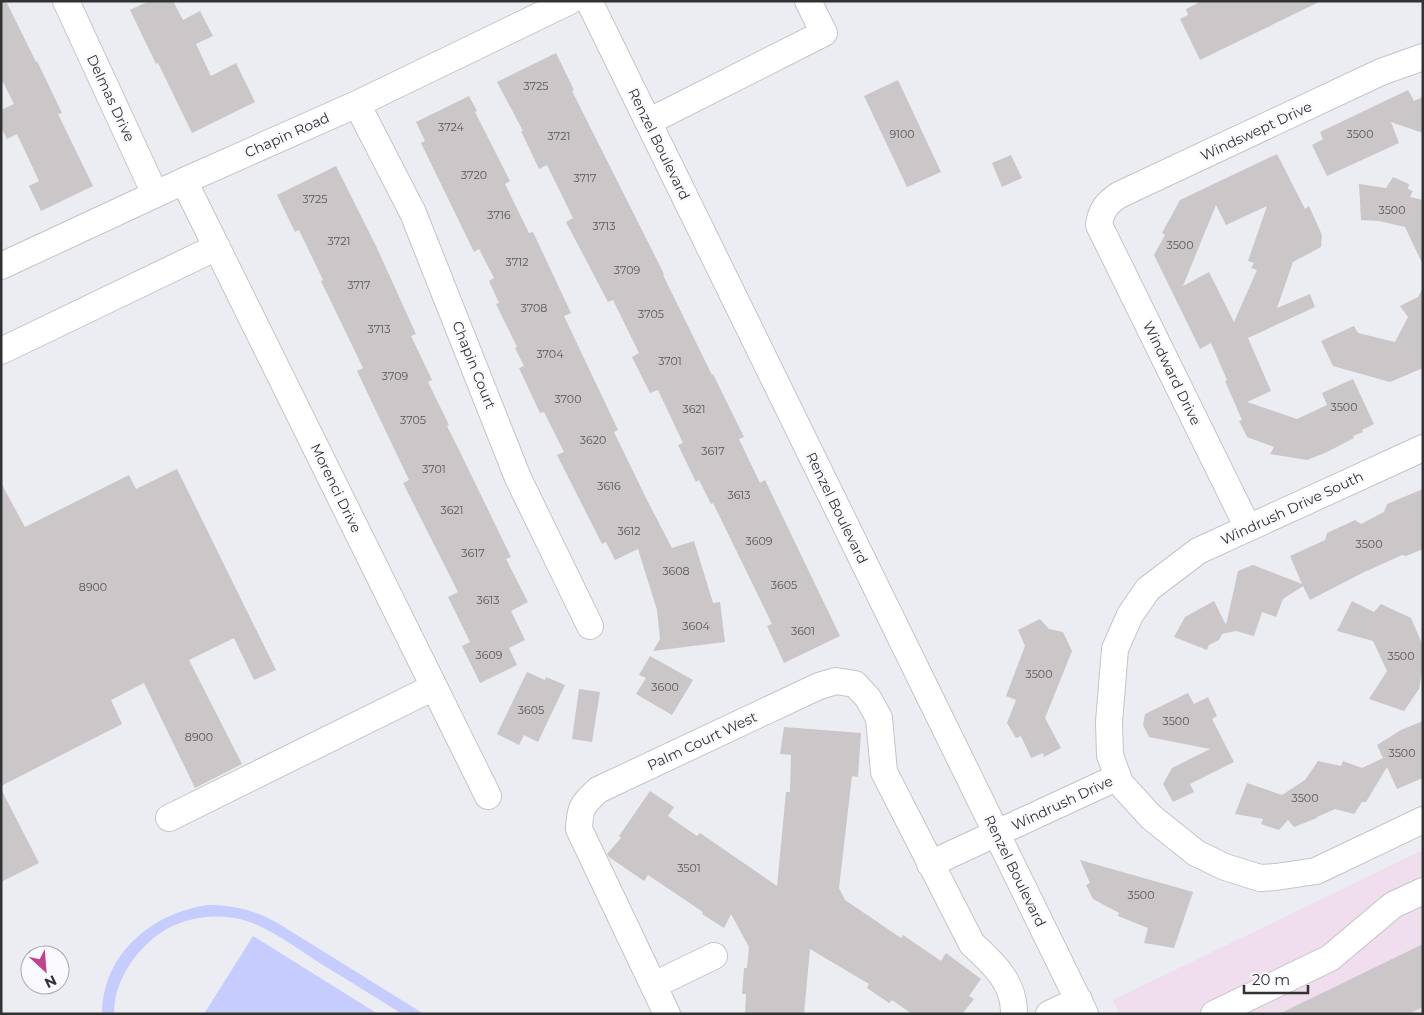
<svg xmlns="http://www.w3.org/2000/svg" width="1424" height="1015" viewBox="0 0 1424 1015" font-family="Montserrat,sans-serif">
<rect width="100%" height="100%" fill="#ecedf2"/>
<!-- industrial -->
<path fill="#f0dded" d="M 1423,850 L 1423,1014 L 1119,1014 L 1113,1000 Z"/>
<!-- green -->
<path fill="#c6cdfe" d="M 208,905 C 233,905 254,910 276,922 L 424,1014 L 402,1014 C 374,996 346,979 318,962 C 298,949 278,934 257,925 C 221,909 175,916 147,944 C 128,962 114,987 114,1014 L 102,1014 C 103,953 152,913 208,905 Z
M 253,936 L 378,1014 L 204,1014 Z"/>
<!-- building -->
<path fill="#cbc6c8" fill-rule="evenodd" d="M 1,1 L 6,1 L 36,62 L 37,61 L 62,113 L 58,114 L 93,186 L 41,211 L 29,186 L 39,181 L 17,134 L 7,139 L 1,127 L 1,110 L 14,104 L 1,78 Z
M 149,1 L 173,1 L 183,20 L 200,11 L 213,36 L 196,44 L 211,76 L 236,63 L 255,102 L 192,133 L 158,63 L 156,64 L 130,10 Z
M 1202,1 L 1321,1 L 1200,60 L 1180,19 L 1188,15 L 1186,9 Z
M 556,53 L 574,90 L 572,91 L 655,256 L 664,274 L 663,275 L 712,375 L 713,374 L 744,437 L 739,439 L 760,483 L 765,480 L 840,636 L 784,663 L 767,626 L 772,624 L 713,503 L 711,504 L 699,480 L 696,482 L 678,445 L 683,443 L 658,390 L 650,393 L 632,357 L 639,353 L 613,300 L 608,302 L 566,222 L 573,218 L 547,165 L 539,169 L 521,131 L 523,131 L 497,82 Z
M 898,80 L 941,172 L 907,187 L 864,96 Z
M 1408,90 L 1414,101 L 1423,97 L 1423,133 L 1391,122 L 1399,143 L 1327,176 L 1312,145 L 1323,139 L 1320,132 Z
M 469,96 L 477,111 L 475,112 L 510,181 L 505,184 L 529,233 L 533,232 L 571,313 L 564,316 L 618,430 L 614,432 L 647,500 L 672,548 L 694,541 L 713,603 L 720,602 L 725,642 L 653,651 L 660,639 L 657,610 L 638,549 L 615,560 L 606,542 L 602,544 L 557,455 L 564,452 L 544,412 L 540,413 L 519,368 L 524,366 L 515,348 L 517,347 L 496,304 L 499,303 L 489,281 L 494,278 L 479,249 L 474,252 L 421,143 L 425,141 L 416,122 Z
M 1277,154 L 1305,209 L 1309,206 L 1322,235 L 1321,247 L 1293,262 L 1277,308 L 1310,294 L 1315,307 L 1248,338 L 1271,391 L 1247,402 L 1297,419 L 1327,405 L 1322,393 L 1353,379 L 1374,424 L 1362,430 L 1363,432 L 1353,436 L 1354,438 L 1325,453 L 1307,460 L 1270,454 L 1274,447 L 1247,437 L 1239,421 L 1242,420 L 1225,381 L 1227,380 L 1211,343 L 1200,349 L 1154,255 L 1165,235 L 1162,233 L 1180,200 ZM 1216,205 L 1226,225 L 1267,206 L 1248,261 L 1254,263 L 1251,268 L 1257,270 L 1234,322 L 1209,272 L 1183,286 Z
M 1011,155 L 1022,178 L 1002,187 L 992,163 Z
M 336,166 L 376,246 L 416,334 L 411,336 L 432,380 L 428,382 L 449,425 L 447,426 L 461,454 L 511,557 L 506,559 L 528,602 L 511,611 L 525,640 L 509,648 L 517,665 L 480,683 L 462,646 L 470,642 L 448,597 L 458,592 L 403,483 L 409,480 L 357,371 L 363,368 L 321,281 L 323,280 L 299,230 L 295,232 L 277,195 Z
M 1393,177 L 1409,184 L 1408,189 L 1413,191 L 1410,197 L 1423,200 L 1423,265 L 1405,227 L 1379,221 L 1361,220 L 1359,184 L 1386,188 Z
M 1423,288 L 1423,368 L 1390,382 L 1333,366 L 1321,341 L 1354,326 L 1358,333 L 1395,342 L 1408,317 L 1400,306 L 1418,297 Z
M 177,469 L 276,670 L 254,680 L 234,638 L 189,660 L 242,764 L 195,788 L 144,683 L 111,700 L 122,724 L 1,786 L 1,483 L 25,527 L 129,475 L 136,489 Z
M 1423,489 L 1423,549 L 1406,556 L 1402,555 L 1367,571 L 1368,570 L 1310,600 L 1303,586 L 1283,599 L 1276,617 L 1262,612 L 1254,636 L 1236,631 L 1222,634 L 1219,640 L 1209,645 L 1207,650 L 1174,637 L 1185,617 L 1214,601 L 1226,625 L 1238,571 L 1253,565 L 1302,584 L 1290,556 L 1325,540 L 1327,533 L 1355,520 L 1361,524 L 1384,512 L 1387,504 Z
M 1352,601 L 1374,612 L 1381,604 L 1411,618 L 1423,646 L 1423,666 L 1419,689 L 1404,711 L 1369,699 L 1387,671 L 1373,641 L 1337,631 Z
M 1040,619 L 1049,629 L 1063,632 L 1072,651 L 1045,718 L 1061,748 L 1044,757 L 1043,753 L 1031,758 L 1021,736 L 1016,738 L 1007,723 L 1016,700 L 1006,696 L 1025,646 L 1018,630 Z
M 650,656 L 693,680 L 672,715 L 636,694 L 646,678 L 639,675 Z
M 527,672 L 545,680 L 546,677 L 565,685 L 538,742 L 524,735 L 519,745 L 497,734 Z
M 579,689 L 600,692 L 592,742 L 572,739 Z
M 1188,693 L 1194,704 L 1208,697 L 1217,716 L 1212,719 L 1234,762 L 1190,784 L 1194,792 L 1173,802 L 1163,784 L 1172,768 L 1210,749 L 1149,737 L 1143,725 L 1145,714 Z
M 1423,721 L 1423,778 L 1397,789 L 1387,767 L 1366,802 L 1362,802 L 1354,814 L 1335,809 L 1317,817 L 1317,818 L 1294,827 L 1288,820 L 1279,830 L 1261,824 L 1263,819 L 1235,814 L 1247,783 L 1282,795 L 1305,780 L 1318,761 L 1341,766 L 1343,761 L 1362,768 L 1383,758 L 1377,745 L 1401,730 Z
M 784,727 L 861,733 L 858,777 L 852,776 L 839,888 L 845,900 L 901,938 L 903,935 L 941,961 L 946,953 L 981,979 L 969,996 L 974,999 L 962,1014 L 912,1014 L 892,1000 L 889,1003 L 867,988 L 869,984 L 810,949 L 804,1014 L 745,1014 L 746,994 L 742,994 L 744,968 L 747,968 L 749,947 L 731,914 L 724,928 L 702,914 L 703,912 L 648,875 L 644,881 L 609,857 L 607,854 L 621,838 L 619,836 L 650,791 L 674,807 L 668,816 L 697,836 L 700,833 L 777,886 L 786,792 L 790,792 L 791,755 L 780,754 Z
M 1,789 L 39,863 L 1,882 Z
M 1080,860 L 1193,892 L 1174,948 L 1144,943 L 1148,928 L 1118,916 L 1119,913 L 1093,899 L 1086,885 L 1090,883 Z
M 1423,944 L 1423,1007 L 1408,1014 L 1279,1014 Z"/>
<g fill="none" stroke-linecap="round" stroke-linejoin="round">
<defs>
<path id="minor" d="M 66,1 L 155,194
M 589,1 L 1085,1014
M 357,104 L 413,213 L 518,478 L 590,626
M 648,122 L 824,33 L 808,1
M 184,181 L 488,796
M 1,266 L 184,181 L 357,104 L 570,1
M 1,351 L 217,247
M 1423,448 L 1198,551 L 1148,589 L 1130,615 L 1115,649 L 1109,722 L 1110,755 L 1120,783 L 1151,817 L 1196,853 L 1225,867 L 1260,878 L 1276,877 L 1316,871 L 1423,820
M 1248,528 L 1099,225 C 1101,210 1107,203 1119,195 L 1381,72 L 1423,57
M 169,818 L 434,687
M 930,864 L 1118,777
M 654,985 L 714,956
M 667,1014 L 579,829 C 580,807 582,805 598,790 L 819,686 L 836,681 L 855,684 L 868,698 L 879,718 L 884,772 L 972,944 C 993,963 1015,983 1014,1014
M 1049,1014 L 1079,1000
M 1214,1014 L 1330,958 L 1393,905 L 1423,891"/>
</defs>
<!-- minor casing -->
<use href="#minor" stroke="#c3c4c9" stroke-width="28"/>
<!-- minor -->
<use href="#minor" stroke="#fff" stroke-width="26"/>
</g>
<g text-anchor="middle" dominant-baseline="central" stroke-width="5" stroke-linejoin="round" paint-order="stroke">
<!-- number labels -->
<g font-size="11" fill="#585759">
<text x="536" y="86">3725</text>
<text x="451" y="127">3724</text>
<text x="902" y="134">9100</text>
<text x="1360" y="134">3500</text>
<text x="559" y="136">3721</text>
<text x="474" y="175">3720</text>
<text x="585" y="178">3717</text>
<text x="315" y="199">3725</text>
<text x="1392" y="210">3500</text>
<text x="499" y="215">3716</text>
<text x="604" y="226">3713</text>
<text x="339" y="241">3721</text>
<text x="1180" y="245">3500</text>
<text x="517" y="262">3712</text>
<text x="627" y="270">3709</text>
<text x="359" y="285">3717</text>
<text x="534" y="308">3708</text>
<text x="651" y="314">3705</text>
<text x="379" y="329">3713</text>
<text x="550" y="354">3704</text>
<text x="670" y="361">3701</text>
<text x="395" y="376">3709</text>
<text x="568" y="399">3700</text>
<text x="1344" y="407">3500</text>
<text x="694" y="409">3621</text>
<text x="413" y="420">3705</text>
<text x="593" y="440">3620</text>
<text x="713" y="451">3617</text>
<text x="434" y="469">3701</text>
<text x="609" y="486">3616</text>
<text x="739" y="495">3613</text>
<text x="452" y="510">3621</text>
<text x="629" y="531">3612</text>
<text x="759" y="541">3609</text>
<text x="1369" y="544">3500</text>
<text x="473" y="553">3617</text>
<text x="676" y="571">3608</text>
<text x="784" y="585">3605</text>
<text x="93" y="587">8900</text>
<text x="488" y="600">3613</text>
<text x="696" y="626">3604</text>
<text x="803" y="631">3601</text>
<text x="489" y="655">3609</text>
<text x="1401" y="656">3500</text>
<text x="1039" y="674">3500</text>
<text x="665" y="687">3600</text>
<text x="531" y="710">3605</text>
<text x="1176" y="721">3500</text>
<text x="199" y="737">8900</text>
<text x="1402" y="753">3500</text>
<text x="1305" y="798">3500</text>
<text x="689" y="868">3501</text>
<text x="1141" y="895">3500</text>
</g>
<!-- street labels -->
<g font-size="14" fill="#313234" stroke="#fafafe">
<text transform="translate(111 98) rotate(65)">Delmas Drive</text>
<text transform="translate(1256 131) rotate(-25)">Windswept Drive</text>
<text transform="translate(287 135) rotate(-24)">Chapin Road</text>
<text transform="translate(659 144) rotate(64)">Renzel Boulevard</text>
<text transform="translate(474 365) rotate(68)">Chapin Court</text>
<text transform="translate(1172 373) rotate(64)">Windward Drive</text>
<text transform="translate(336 488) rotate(64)">Morenci Drive</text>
<text transform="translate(837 508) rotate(64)">Renzel Boulevard</text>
<text transform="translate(1292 508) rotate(-25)">Windrush Drive South</text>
<text transform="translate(702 741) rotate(-25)">Palm Court West</text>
<text transform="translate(1062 803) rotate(-25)">Windrush Drive</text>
<text transform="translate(1015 871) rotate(64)">Renzel Boulevard</text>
</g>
</g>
<!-- border -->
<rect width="1424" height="1015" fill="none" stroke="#313234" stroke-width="5"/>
<!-- north arrow -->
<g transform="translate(45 970) rotate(154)"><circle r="24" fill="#fafafe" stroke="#aaaaad"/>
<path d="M0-4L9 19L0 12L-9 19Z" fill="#c1428e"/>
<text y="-8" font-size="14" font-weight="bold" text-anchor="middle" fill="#313234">N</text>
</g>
<!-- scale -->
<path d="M1244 985v8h64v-8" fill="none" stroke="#313234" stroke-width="2.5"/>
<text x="1252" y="985" font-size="15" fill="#313234" stroke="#fafafe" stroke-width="4" paint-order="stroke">20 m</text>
</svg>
